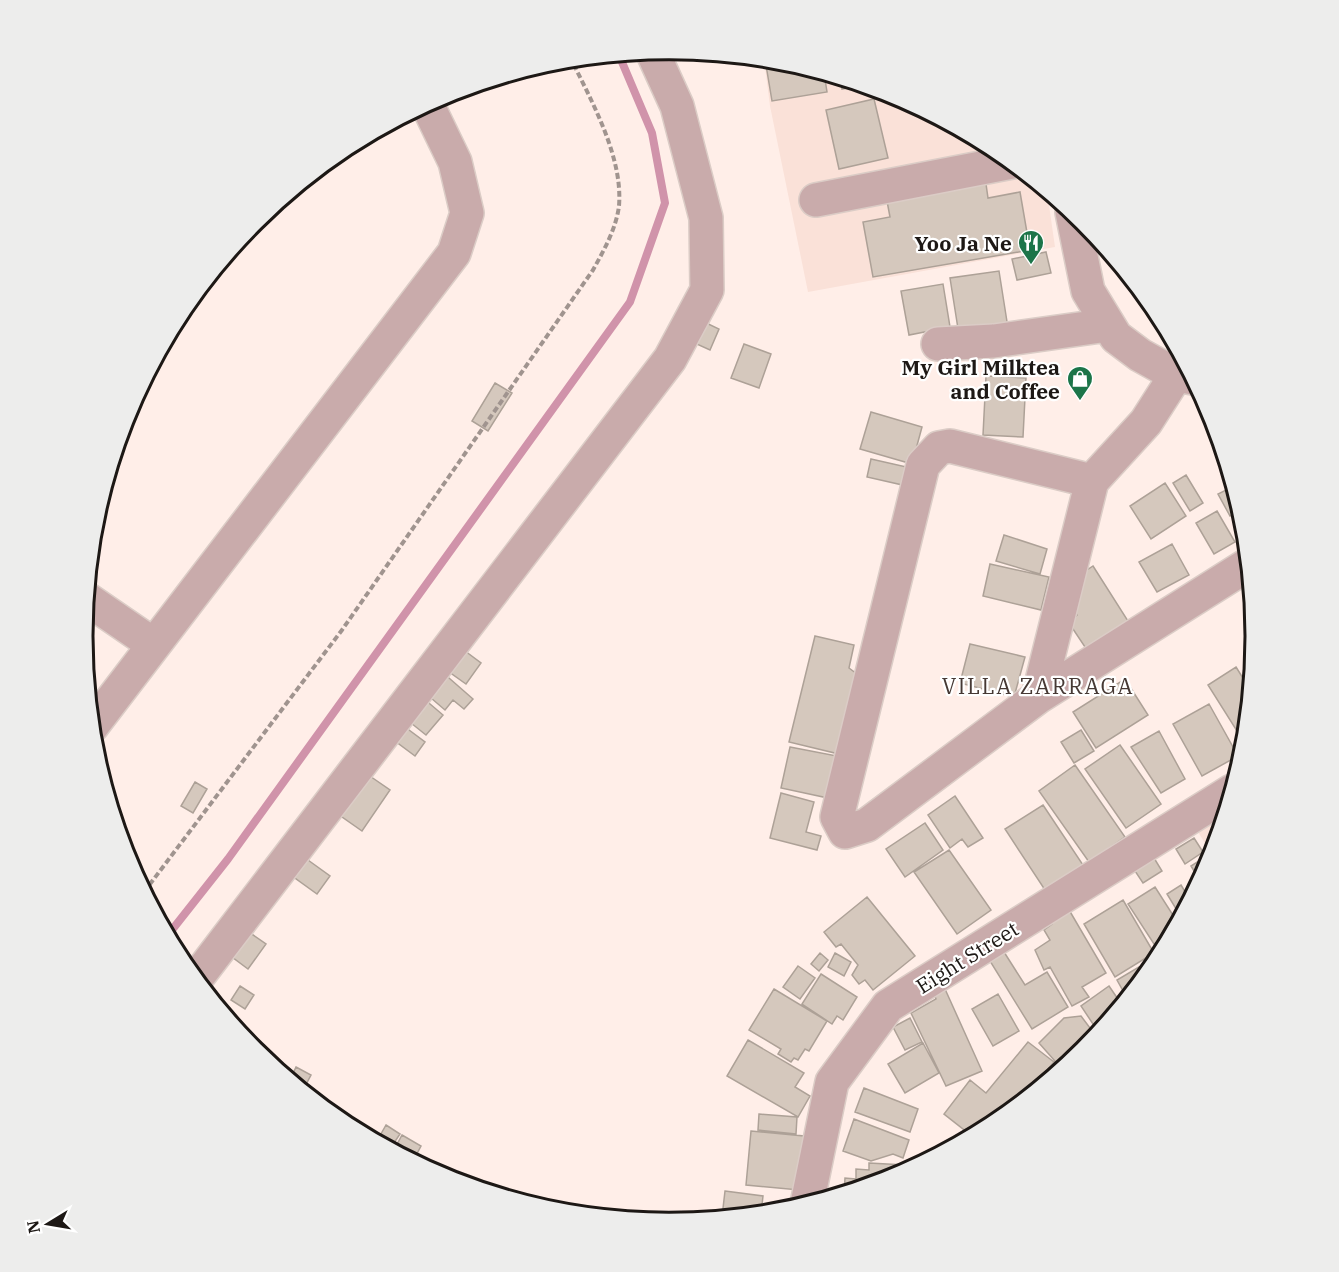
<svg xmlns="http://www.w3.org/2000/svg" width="1339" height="1272" viewBox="0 0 1339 1272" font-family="'IBM Plex Serif',serif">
<rect width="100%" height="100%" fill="#ffeee8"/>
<!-- built -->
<path fill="#fae1d8" d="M 764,59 L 784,61 L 894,94 L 996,149 L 1047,191 L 1055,247 L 808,292 L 770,106 Z
M 1229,803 L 1213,856 L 1193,824 Z"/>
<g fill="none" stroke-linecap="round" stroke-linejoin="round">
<!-- stream -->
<path stroke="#d093aa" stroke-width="8" d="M 168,935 L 228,859 L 630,302 L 665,203 L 652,133 L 619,55"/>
</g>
<!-- building -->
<path fill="#d5c8bd" stroke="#ada197" stroke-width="1.5" d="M 765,59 L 784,61 L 824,73 L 827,92 L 772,101 Z
M 840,78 L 863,85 L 842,89 Z
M 874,99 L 888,158 L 839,169 L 826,110 Z
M 986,184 L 988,198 L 1020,192 L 1030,250 L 873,277 L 863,222 L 890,217 L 887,201 Z
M 1046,252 L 1051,273 L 1017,280 L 1012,259 Z
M 999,271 L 1008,328 L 959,335 L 950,278 Z
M 943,284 L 950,327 L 909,335 L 901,291 Z
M 1150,302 L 1157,310 L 1169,332 L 1156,328 Z
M 700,320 L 719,329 L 710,350 L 690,341 Z
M 744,344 L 771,354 L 759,388 L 731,378 Z
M 986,376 L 1026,378 L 1023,437 L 983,435 Z
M 495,383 L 512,393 L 488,431 L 472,421 Z
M 871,412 L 922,427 L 912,464 L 860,449 Z
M 871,459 L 911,468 L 907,486 L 867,477 Z
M 1186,475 L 1203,503 L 1190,511 L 1173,483 Z
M 1165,483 L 1186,516 L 1151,539 L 1130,506 Z
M 1234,486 L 1241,510 L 1230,516 L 1218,494 Z
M 1217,511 L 1235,542 L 1214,554 L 1196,523 Z
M 1244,520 L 1245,522 L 1247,544 L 1237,523 Z
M 1004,535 L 1047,549 L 1040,574 L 996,561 Z
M 1172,544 L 1189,575 L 1157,592 L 1139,562 Z
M 990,564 L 1049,577 L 1041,610 L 983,596 Z
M 1093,566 L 1128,621 L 1087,650 L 1069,623 L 1077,615 L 1071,603 L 1075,578 Z
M 815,636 L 854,645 L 849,668 L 865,680 L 839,754 L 789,742 Z
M 970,644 L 1025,657 L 1014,697 L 960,683 Z
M 461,648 L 481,663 L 466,684 L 445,669 Z
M 1255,650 L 1253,667 L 1246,655 Z
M 1236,667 L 1251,691 L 1246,736 L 1242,739 L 1208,685 Z
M 441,671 L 473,699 L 464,709 L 453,700 L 445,710 L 424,692 Z
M 1125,679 L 1148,715 L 1096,748 L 1073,712 Z
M 423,698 L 443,715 L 426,735 L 406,719 Z
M 1209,704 L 1238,756 L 1202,776 L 1173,724 Z
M 401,724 L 425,742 L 415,756 L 391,738 Z
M 1081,730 L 1094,751 L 1074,763 L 1061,742 Z
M 1159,731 L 1185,779 L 1161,793 L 1131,747 Z
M 1120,745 L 1161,804 L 1126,828 L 1085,769 Z
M 790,747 L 837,756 L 828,798 L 781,788 Z
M 1075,765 L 1125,837 L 1089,862 L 1039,791 Z
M 364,772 L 390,790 L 362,831 L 335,812 Z
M 195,782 L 207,789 L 193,813 L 181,806 Z
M 781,793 L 814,802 L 806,832 L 821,836 L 817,850 L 770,838 Z
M 955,796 L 983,838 L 968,847 L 962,839 L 950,848 L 928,815 Z
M 1043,805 L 1083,865 L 1045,890 L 1005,829 Z
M 925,823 L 943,850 L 905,877 L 886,849 Z
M 1194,838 L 1203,852 L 1185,864 L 1176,849 Z
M 949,850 L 991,910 L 957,934 L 914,872 Z
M 301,855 L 330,876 L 317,894 L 288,873 Z
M 1205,857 L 1209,864 L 1206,870 L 1197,876 L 1191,866 Z
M 1154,858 L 1162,871 L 1143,883 L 1135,871 Z
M 1202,879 L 1193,894 L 1189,887 Z
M 1181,885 L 1190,900 L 1181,917 L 1167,894 Z
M 1155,887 L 1178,923 L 1174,930 L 1154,944 L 1128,904 Z
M 867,897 L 915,956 L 873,990 L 865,980 L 859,984 L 852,975 L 858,965 L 841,944 L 836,947 L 824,932 Z
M 1123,900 L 1154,953 L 1115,977 L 1084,924 Z
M 1065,903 L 1106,973 L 1082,987 L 1089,997 L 1072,1006 L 1050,967 L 1044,970 L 1035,950 L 1050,940 L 1044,930 L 1052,924 L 1047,914 Z
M 246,930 L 266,944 L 248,969 L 228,954 Z
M 1004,952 L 1025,985 L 1047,972 L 1068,1007 L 1032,1029 L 990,961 Z
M 820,953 L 828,960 L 819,971 L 811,964 Z
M 835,953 L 851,962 L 844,976 L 828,967 Z
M 798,966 L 815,978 L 800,999 L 783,987 Z
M 1139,967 L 1142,980 L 1127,998 L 1117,980 Z
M 821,974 L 857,997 L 843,1020 L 837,1016 L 832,1024 L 802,1004 Z
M 240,986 L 254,995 L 245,1009 L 231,1000 Z
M 1109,986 L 1122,1005 L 1099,1033 L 1081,1006 Z
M 774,989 L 827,1021 L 809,1051 L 805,1049 L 798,1060 L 794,1058 L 791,1062 L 778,1054 L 781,1049 L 749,1030 Z
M 945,989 L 982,1071 L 946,1086 L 911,1013 L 936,999 L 934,994 Z
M 998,994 L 1019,1031 L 993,1046 L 972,1009 Z
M 1081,1016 L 1096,1036 L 1084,1051 L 1062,1069 L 1039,1043 L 1064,1018 Z
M 910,1018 L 922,1042 L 905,1050 L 893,1027 Z
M 243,1036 L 277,1058 L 272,1065 L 255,1050 Z
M 748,1040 L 804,1073 L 795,1087 L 810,1096 L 798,1117 L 727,1076 Z
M 1028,1042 L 1054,1062 L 1044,1074 L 1050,1079 L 995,1124 L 972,1136 L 944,1114 L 970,1080 L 986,1093 Z
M 923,1043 L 939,1073 L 905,1093 L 888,1064 Z
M 296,1067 L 311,1075 L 303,1090 L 290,1080 Z
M 864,1088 L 918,1109 L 910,1132 L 855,1112 Z
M 759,1114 L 797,1117 L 796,1134 L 758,1130 Z
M 854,1119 L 909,1140 L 903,1158 L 893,1154 L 871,1161 L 843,1151 Z
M 386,1125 L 400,1134 L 390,1149 L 377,1141 Z
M 751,1131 L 804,1136 L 799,1190 L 746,1185 Z
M 402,1135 L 421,1146 L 413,1161 L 394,1150 Z
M 869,1163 L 905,1165 L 905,1172 L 894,1178 L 844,1193 L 845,1178 L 856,1179 L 856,1169 L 869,1170 Z
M 725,1191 L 763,1196 L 761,1214 L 722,1217 Z"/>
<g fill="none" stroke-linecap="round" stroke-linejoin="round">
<defs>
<path id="minor" d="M 816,200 L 1012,162
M 1072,212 L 1088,291 L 1116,337 L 1140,355 L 1176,375 L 1193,378
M 938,344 L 994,341 L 1108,325
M 1092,481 L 950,446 L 939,448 L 923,465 L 837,817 L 845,832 L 867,825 L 1038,697 L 1249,564
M 87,599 L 154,645
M 1038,697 L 1092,481 L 1146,422 L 1176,375
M 92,726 L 454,253 L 467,213 L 455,162 L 427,104
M 196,979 L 670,359 L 707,290 L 706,218 L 677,106 L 652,51
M 807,1204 L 832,1082 L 888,1006 L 1232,791"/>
</defs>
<!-- minor casing -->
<use href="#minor" stroke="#dbccc6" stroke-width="36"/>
<!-- path -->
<path stroke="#a0948f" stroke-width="4" stroke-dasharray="6 3" stroke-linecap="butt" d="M 144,892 L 342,630 L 593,270 C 604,250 616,229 619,206 C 623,157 592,102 571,59"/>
<!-- minor -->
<use href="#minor" stroke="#c9abab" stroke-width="33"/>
</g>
<!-- icons -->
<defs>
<symbol id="restaurant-pin" viewBox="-11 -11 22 30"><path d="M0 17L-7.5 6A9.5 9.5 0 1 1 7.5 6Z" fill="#1c7549" stroke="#fff"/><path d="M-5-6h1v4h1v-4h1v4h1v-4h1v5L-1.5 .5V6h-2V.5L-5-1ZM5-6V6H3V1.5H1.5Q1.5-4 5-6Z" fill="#fff"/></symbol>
<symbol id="shop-pin" viewBox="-11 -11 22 30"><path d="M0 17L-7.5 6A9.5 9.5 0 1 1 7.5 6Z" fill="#1c7549" stroke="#fff"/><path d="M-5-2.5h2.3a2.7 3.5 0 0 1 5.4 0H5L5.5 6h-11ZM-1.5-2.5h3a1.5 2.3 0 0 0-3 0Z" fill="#fff"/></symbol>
</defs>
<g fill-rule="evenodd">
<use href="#restaurant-pin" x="1016" y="228" width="30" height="40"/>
<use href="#shop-pin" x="1065" y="364" width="30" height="40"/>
</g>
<g text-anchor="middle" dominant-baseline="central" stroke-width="4.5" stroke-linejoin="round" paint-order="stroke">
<!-- poi labels -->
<g font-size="21" font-weight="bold" fill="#1d1815" stroke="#fff" text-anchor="end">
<text x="1012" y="243">Yoo Ja Ne</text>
<text x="1060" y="367">My Girl Milktea<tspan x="1060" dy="24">and Coffee</tspan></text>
</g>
<!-- street labels -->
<g font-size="21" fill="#1d1815" stroke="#fff">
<text transform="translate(967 957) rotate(-32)">Eight Street</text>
</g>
<!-- neighbourhood labels -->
<g font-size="22" letter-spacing="1.5" fill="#463934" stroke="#fff">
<text x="1038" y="685">VILLA ZARRAGA</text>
</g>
</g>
<!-- crop -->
<path d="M0 0H1339V1272H0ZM93 636a576 576 0 1 1 1152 0a576 576 0 1 1-1152 0Z" fill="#ededec" fill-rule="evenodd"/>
<path fill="none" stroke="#1d1815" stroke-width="3" d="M93 636a576 576 0 1 1 1152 0a576 576 0 1 1-1152 0Z"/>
<!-- north arrow -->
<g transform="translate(48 1224) rotate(259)" stroke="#ffffff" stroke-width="4.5" paint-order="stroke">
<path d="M0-4.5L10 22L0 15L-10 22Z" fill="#1d1815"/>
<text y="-9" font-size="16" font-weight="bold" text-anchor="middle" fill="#1d1815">N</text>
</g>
</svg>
